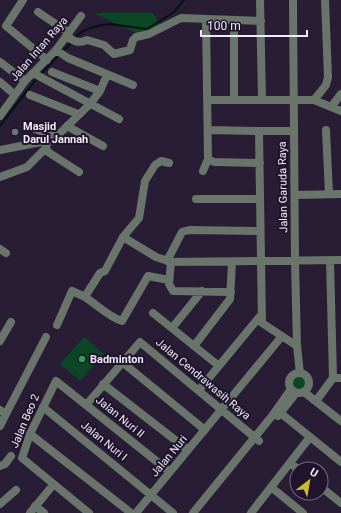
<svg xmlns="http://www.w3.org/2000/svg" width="341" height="513" viewBox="0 0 341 513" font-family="Roboto,sans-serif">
<rect width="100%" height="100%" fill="#281d35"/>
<!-- green -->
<path fill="#0c4725" d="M 93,13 L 153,13 L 160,25 L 141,35 Z
M 84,337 L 104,354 L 80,381 L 60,364 Z
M290 383a9 9 0 1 1 18 0a9 9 0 1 1-18 0Z"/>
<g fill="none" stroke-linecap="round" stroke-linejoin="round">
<!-- stream -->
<path stroke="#041213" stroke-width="2" d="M 74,39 C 81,29 98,25 110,24 L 147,29 L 174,12 L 184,0
M 62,52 L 72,42
M 40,75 L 59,55
M 0,126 L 37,78"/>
<!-- street -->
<path stroke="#69746a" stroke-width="8" d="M 23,0 L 6,26 L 47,60
M 260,0 L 262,100
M 293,0 L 295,262 L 297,346 L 300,373
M 38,12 L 69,33
M 206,20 L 208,159 L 214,162 L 260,163
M 67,37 C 75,41 78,44 87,40 L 104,45 L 114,54 L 130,50 L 133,40 L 136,37 L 149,34 L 181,18 L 261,21
M 56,50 L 68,58 L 133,85
M 0,62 L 25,81
M 52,72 L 100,91
M 33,73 L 119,119
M 0,82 L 15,95
M 30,95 L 78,114
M 207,100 L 314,100 L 341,111
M 234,100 L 234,21
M 314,100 L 326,85 L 328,77 L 325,0
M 332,106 L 341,94
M 0,116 L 25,81 L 56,50 L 81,16
M 67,126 L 103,146
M 33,128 L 56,137
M 208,130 L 259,131
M 326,130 L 329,194
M 294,131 L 259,131 L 262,323 L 297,346
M 47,143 L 46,148 L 48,152 L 79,172
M 0,150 L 41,142 L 56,137 L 90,104 L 100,91 L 107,75
M 203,171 L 208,159
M 0,177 L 27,167 L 46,148
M 295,195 L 341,194
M 196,199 L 260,199
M 123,237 L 139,218 L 145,181 L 155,165 L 161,161 L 169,163
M 0,249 L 6,253
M 167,261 L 182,232 L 189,230 L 260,231
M 330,261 L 333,378
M 171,262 L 169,284 L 173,291 L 231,292
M 83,296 C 97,304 108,317 122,321 L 148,276 L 169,280
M 153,313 L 219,366
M 57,325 L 72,291 L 83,296 L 86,295 L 100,273 L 105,271 L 123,237 L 156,257 L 171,262 L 341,260
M 172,328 L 202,291
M 0,341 L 11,322
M 194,346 L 230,299 L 232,262
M 122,362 L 205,430
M289 383a10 10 0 1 1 20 0a10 10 0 1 1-20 0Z
M 333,378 L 341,378
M 103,384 L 188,450
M 199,390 L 261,315
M 304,392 L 341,421
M 316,401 L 333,378
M 87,404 L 140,342 L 259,441
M 43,407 L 173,513
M 0,410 L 6,414 L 0,426
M 278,411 L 341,462
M 6,414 L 46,337
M 278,416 L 296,393
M 30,434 L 131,513
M 290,463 L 298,469
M 0,466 L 5,464 L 11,456
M 271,487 L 303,513
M 321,487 L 341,503
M 0,504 L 16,490
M 35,506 L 44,513
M 30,513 L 53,485
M 89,513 L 22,458 L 30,434 L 56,381 L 170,472
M 136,513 L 282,336
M 193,513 L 272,416 L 291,389
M 251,513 L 310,437"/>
</g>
<!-- markers -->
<circle fill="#6b7280" stroke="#1f142b" stroke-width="1.5" cx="15" cy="132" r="4"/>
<circle fill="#2e9e5b" stroke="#1f142b" stroke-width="1.5" cx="82" cy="359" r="4"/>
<g text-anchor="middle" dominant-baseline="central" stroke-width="4" stroke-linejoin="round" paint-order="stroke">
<!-- street labels -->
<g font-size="11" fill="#f0e9f9" stroke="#1f142b">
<text transform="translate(39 49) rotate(-49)">Jalan Intan Raya</text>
<text transform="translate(283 187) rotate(-91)">Jalan Garuda Raya</text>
<text transform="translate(203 379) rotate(40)">Jalan Cendrawasih Raya</text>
<text transform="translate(120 417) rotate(39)">Jalan Nuri II</text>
<text transform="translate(25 421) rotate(-67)">Jalan Beo 2</text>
<text transform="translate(104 441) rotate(39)">Jalan Nuri I</text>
<text transform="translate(169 456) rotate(-50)">Jalan Nuri</text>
</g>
<!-- poi labels -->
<g font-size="11" font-weight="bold" fill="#f0e9f9" stroke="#1f142b" text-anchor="start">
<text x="23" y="126">Masjid<tspan x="23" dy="13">Darul Jannah</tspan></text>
<text x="90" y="359">Badminton</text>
</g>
</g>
<!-- north arrow -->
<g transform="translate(309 481) rotate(31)"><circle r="19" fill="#1f142b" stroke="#73697d"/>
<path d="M0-3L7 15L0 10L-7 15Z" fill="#caba39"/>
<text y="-6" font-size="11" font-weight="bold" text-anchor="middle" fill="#f0e9f9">U</text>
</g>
<!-- scale -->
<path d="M201 30v6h106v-6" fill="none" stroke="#f0e9f9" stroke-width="2"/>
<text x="207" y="30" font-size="12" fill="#f0e9f9" stroke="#1f142b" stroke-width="3" paint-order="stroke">100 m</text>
</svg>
